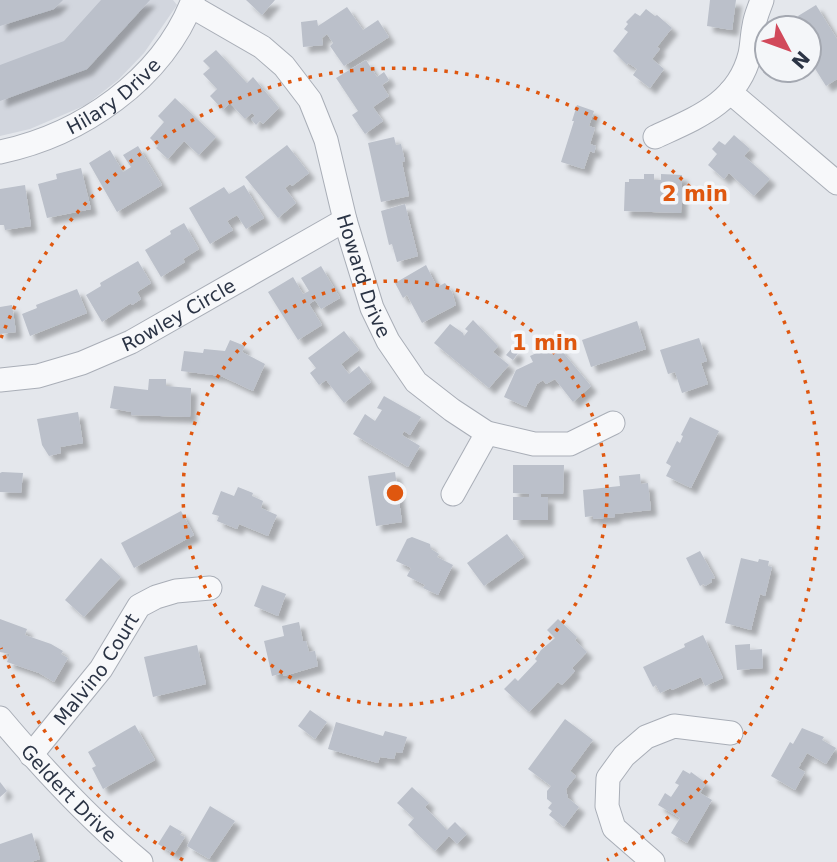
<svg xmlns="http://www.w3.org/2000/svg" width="837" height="862" viewBox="0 0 837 862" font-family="'DejaVu Sans',sans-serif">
<defs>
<filter id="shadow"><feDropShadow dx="6" dy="6" stdDeviation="2" flood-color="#0004"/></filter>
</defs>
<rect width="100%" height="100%" fill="#e4e7ec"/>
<!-- built -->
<path fill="#d2d6de" d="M 0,0 L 173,0 L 177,5 L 144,53 L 118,80 L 86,105 L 30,129 L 0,136 Z"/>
<!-- building -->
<path fill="#bbc0ca" filter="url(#shadow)" d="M 0,0 L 63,0 L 54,9 L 0,26 Z
M 101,0 L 150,0 L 87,69 L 0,101 L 0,65 L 64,41 Z
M 246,0 L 275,0 L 262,15 Z
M 710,0 L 736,0 L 732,30 L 707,26 Z
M 816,5 L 837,39 L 837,79 L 826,86 L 809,59 L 809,28 L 805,28 L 798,16 Z
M 347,7 L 363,30 L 378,20 L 389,37 L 344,66 L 330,46 L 333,43 L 327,34 L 322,38 L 323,45 L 303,47 L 301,22 L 317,20 L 318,26 Z
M 646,9 L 655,16 L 657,15 L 672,28 L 657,47 L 660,49 L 652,59 L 664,69 L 650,88 L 633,75 L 637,69 L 628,63 L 627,65 L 613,51 L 628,32 L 624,29 L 628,24 L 626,22 L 635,13 L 640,16 Z
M 216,50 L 247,83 L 253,77 L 279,108 L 263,124 L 260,121 L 256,125 L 251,119 L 255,116 L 252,113 L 245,119 L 230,103 L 223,110 L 210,96 L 217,89 L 203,74 L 210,68 L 203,61 Z
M 366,60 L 377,77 L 384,72 L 389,80 L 382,85 L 389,96 L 373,107 L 383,121 L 365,134 L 352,115 L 358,111 L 336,78 Z
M 175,98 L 216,137 L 199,155 L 184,141 L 168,159 L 156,148 L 158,146 L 150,138 L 164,122 L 158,116 Z
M 577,105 L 594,111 L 589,126 L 595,128 L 590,144 L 596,146 L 594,153 L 590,151 L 584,169 L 561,162 L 574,121 L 572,121 Z
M 734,135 L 750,149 L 744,156 L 770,179 L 754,196 L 729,173 L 724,179 L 708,165 L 717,154 L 712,149 L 719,141 L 725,145 Z
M 394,137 L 396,145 L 401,144 L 405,161 L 402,162 L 409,196 L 381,202 L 368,143 Z
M 287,145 L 309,173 L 292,186 L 290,184 L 285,188 L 296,203 L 278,218 L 245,177 Z
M 138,146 L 162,185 L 117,212 L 89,163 L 110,150 L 123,172 L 131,167 L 123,155 Z
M 81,168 L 91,209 L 47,218 L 38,184 L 57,179 L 56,174 Z
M 644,174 L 654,174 L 654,180 L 661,180 L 661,174 L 682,175 L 681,213 L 624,211 L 625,182 L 629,182 L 629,179 L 644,179 Z
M 25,185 L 31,226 L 5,230 L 4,225 L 0,225 L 0,189 Z
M 244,185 L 264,218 L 246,229 L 237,215 L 227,221 L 233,230 L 210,244 L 189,208 L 224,187 L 229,194 Z
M 405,204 L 418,256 L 397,262 L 392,244 L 389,245 L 381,211 Z
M 184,223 L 199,249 L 183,259 L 185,262 L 161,277 L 145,250 L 171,234 L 170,231 Z
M 138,261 L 151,283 L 137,292 L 141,299 L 132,305 L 131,303 L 102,322 L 86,295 L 101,286 L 100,283 Z
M 426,265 L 437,287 L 445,283 L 452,292 L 456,305 L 422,323 L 407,295 L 403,298 L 395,283 Z
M 321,266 L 340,298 L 321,309 L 315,300 L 309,304 L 322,325 L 298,340 L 268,292 L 293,277 L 303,294 L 309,291 L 301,278 Z
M 77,289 L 87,313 L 30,336 L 22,314 L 37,308 L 36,305 Z
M 12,305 L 16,332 L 0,334 L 0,307 Z
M 473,320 L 498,346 L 493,352 L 509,365 L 489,388 L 434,343 L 450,324 L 463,333 L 464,336 L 468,331 L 465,329 Z
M 637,321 L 646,349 L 591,367 L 582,340 Z
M 344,331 L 359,350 L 341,364 L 349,374 L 359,366 L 371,382 L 344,403 L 326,380 L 319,385 L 310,373 L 316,368 L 308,358 Z
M 699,338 L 707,361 L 701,363 L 708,384 L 682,393 L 675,372 L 668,374 L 660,350 Z
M 230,340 L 245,346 L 242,352 L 265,364 L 253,391 L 221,376 L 181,371 L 184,351 L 203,353 L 204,349 L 225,351 Z
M 556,344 L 591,386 L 573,402 L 555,379 L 546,384 L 543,380 L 537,384 L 526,407 L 504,397 L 516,370 L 533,362 L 530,356 Z
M 512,348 L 518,353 L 513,360 L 506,355 Z
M 149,379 L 166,379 L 166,386 L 191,388 L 190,417 L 131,415 L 131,412 L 110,408 L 114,386 L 148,390 Z
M 384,396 L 421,417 L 410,435 L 404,431 L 402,435 L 420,446 L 408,467 L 353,434 L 365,414 L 375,421 L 382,410 L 377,408 Z
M 78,412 L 83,443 L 60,447 L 61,453 L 49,456 L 42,445 L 37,419 Z
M 690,417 L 719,431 L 691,488 L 666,476 L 671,466 L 666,463 L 677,441 L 680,443 L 683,436 L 681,435 Z
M 513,465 L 564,465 L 563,494 L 541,494 L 541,497 L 548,497 L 548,520 L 513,520 L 513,497 L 529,497 L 529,494 L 513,493 Z
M 2,472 L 23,473 L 21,493 L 0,492 L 0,473 Z
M 395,472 L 402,522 L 376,526 L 368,476 Z
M 640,474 L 641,484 L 648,483 L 651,510 L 615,514 L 615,517 L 593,519 L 593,516 L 585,517 L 583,490 L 620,486 L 619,476 Z
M 238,487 L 253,493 L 252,496 L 263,501 L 261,508 L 277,515 L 268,536 L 239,524 L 237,529 L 217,521 L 219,516 L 212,514 L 221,491 L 234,496 Z
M 181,511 L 194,535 L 134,568 L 121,543 Z
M 507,534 L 524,557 L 484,586 L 467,563 Z
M 412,537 L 430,544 L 431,549 L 439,554 L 437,557 L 453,565 L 438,595 L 423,588 L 425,585 L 407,576 L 411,568 L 396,561 L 407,539 Z
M 700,551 L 715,578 L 711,579 L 712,582 L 705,586 L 704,584 L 700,586 L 686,558 Z
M 101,558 L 121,577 L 84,617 L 65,600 Z
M 741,558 L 758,562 L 759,559 L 769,561 L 768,566 L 772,567 L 765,596 L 760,594 L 751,630 L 725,623 Z
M 262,585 L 286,594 L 278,616 L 254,606 Z
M 0,619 L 27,629 L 25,635 L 51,644 L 63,651 L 61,654 L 68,658 L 54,682 L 39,673 L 7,662 L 10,654 L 0,652 Z
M 558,619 L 577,637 L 575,640 L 587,652 L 572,668 L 575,671 L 562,685 L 558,682 L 529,712 L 504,689 L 515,678 L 518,681 L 537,661 L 535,659 L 541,650 L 555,638 L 547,630 Z
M 299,622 L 303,641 L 306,641 L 309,652 L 315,651 L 318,666 L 284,676 L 283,673 L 272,676 L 264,641 L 284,636 L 282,626 Z
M 703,635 L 723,678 L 705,686 L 701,677 L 672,690 L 671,688 L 660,693 L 656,685 L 653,687 L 643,667 L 685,647 L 684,644 Z
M 750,644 L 750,650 L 762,649 L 763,668 L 737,670 L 735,645 Z
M 197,645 L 206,684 L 153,697 L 144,657 Z
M 310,710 L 327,722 L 315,739 L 298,726 Z
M 565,719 L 593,740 L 570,771 L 576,776 L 566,789 L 568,798 L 579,807 L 564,827 L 549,815 L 552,811 L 548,808 L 552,803 L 547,799 L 547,791 L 551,786 L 528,769 Z
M 336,722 L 383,736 L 385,731 L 407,737 L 402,753 L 396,752 L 394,759 L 380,757 L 378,763 L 328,749 Z
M 135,725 L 155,760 L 103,789 L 92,768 L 96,766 L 88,752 Z
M 802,728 L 824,737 L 822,740 L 836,748 L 826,764 L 807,753 L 802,762 L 799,763 L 801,764 L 798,768 L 805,772 L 795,790 L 771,776 L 790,742 L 793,744 Z
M 683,770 L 690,774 L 691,772 L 706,783 L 700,793 L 712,800 L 687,843 L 671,833 L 680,818 L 658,805 L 665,793 L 671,797 L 679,785 L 675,783 Z
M 0,782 L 7,791 L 0,797 Z
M 412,787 L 429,803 L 425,807 L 447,830 L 455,822 L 467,834 L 457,844 L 449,836 L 435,851 L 408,825 L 414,818 L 397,803 Z
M 210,806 L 235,821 L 209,859 L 187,846 Z
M 170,825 L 182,832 L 180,835 L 185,837 L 174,854 L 158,844 Z
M 32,833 L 40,859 L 31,862 L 0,862 L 0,844 Z"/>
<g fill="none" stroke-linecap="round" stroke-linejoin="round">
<defs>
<g id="minor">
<path id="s1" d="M 191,6 L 262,47 L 284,66 L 310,100 L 326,140 L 345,220 L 372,308 L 388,341 L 416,382 L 452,410 L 487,433 L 534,444 L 570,444 L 613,423"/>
<path d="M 730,92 L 837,183"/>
<path d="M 655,137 C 696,118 738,103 750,54 C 752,45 752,35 754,26 C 755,17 759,9 762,0"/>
<path id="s2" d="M 0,152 C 81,135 162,80 193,0"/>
<path id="s3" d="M 0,380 L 38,376 L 82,363 L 131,342 L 345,220"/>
<path d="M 453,494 L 487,433"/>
<path id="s4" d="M 0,718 C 43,769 89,819 141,862"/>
<path id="s5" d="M 31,755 L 101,669 L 139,606 L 156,597 L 176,591 L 210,588"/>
<path d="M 653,862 L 614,828 L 607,806 L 608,778 L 624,756 L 646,737 L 674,726 L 731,733"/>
</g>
</defs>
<!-- minor casing -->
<use href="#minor" stroke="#a9aeb7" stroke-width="25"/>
<!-- minor -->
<use href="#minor" stroke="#f7f8fa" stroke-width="23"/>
</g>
<!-- distance rings -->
<g fill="none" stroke="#df570f" stroke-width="3.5" stroke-dasharray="3.5 7">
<circle cx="395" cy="493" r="212"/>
<path d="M183 860A424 424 0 0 1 1 648M1 338A424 424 0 1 1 607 860"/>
</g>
<g text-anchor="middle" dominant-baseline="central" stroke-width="7" stroke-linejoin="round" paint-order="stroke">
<!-- street labels -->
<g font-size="19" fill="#2b3445" stroke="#f4f6f9">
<text stroke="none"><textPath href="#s2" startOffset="128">Hilary Drive</textPath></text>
<text stroke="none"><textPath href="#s1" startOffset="338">Howard Drive</textPath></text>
<text stroke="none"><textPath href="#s3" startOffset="192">Rowley Circle</textPath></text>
<text stroke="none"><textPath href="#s5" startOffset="108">Malvino Court</textPath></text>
<text stroke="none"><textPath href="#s4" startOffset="102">Geldert Drive</textPath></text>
</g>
</g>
<circle cx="395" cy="493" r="10" fill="#df570f" stroke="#f4f6f9" stroke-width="3.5"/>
<g font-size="21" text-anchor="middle" font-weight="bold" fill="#df570f" stroke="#f4f6f9" stroke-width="7" stroke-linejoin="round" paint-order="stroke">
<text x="695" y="201">2 min</text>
<text x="545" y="350">1 min</text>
</g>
<!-- north arrow -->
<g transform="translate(788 49) rotate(131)"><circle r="33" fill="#f4f6f9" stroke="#a4a8b1" stroke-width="2"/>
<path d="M0-5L12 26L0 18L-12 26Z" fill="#d1495b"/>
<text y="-10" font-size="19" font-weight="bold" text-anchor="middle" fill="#2b3445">N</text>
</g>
</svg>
